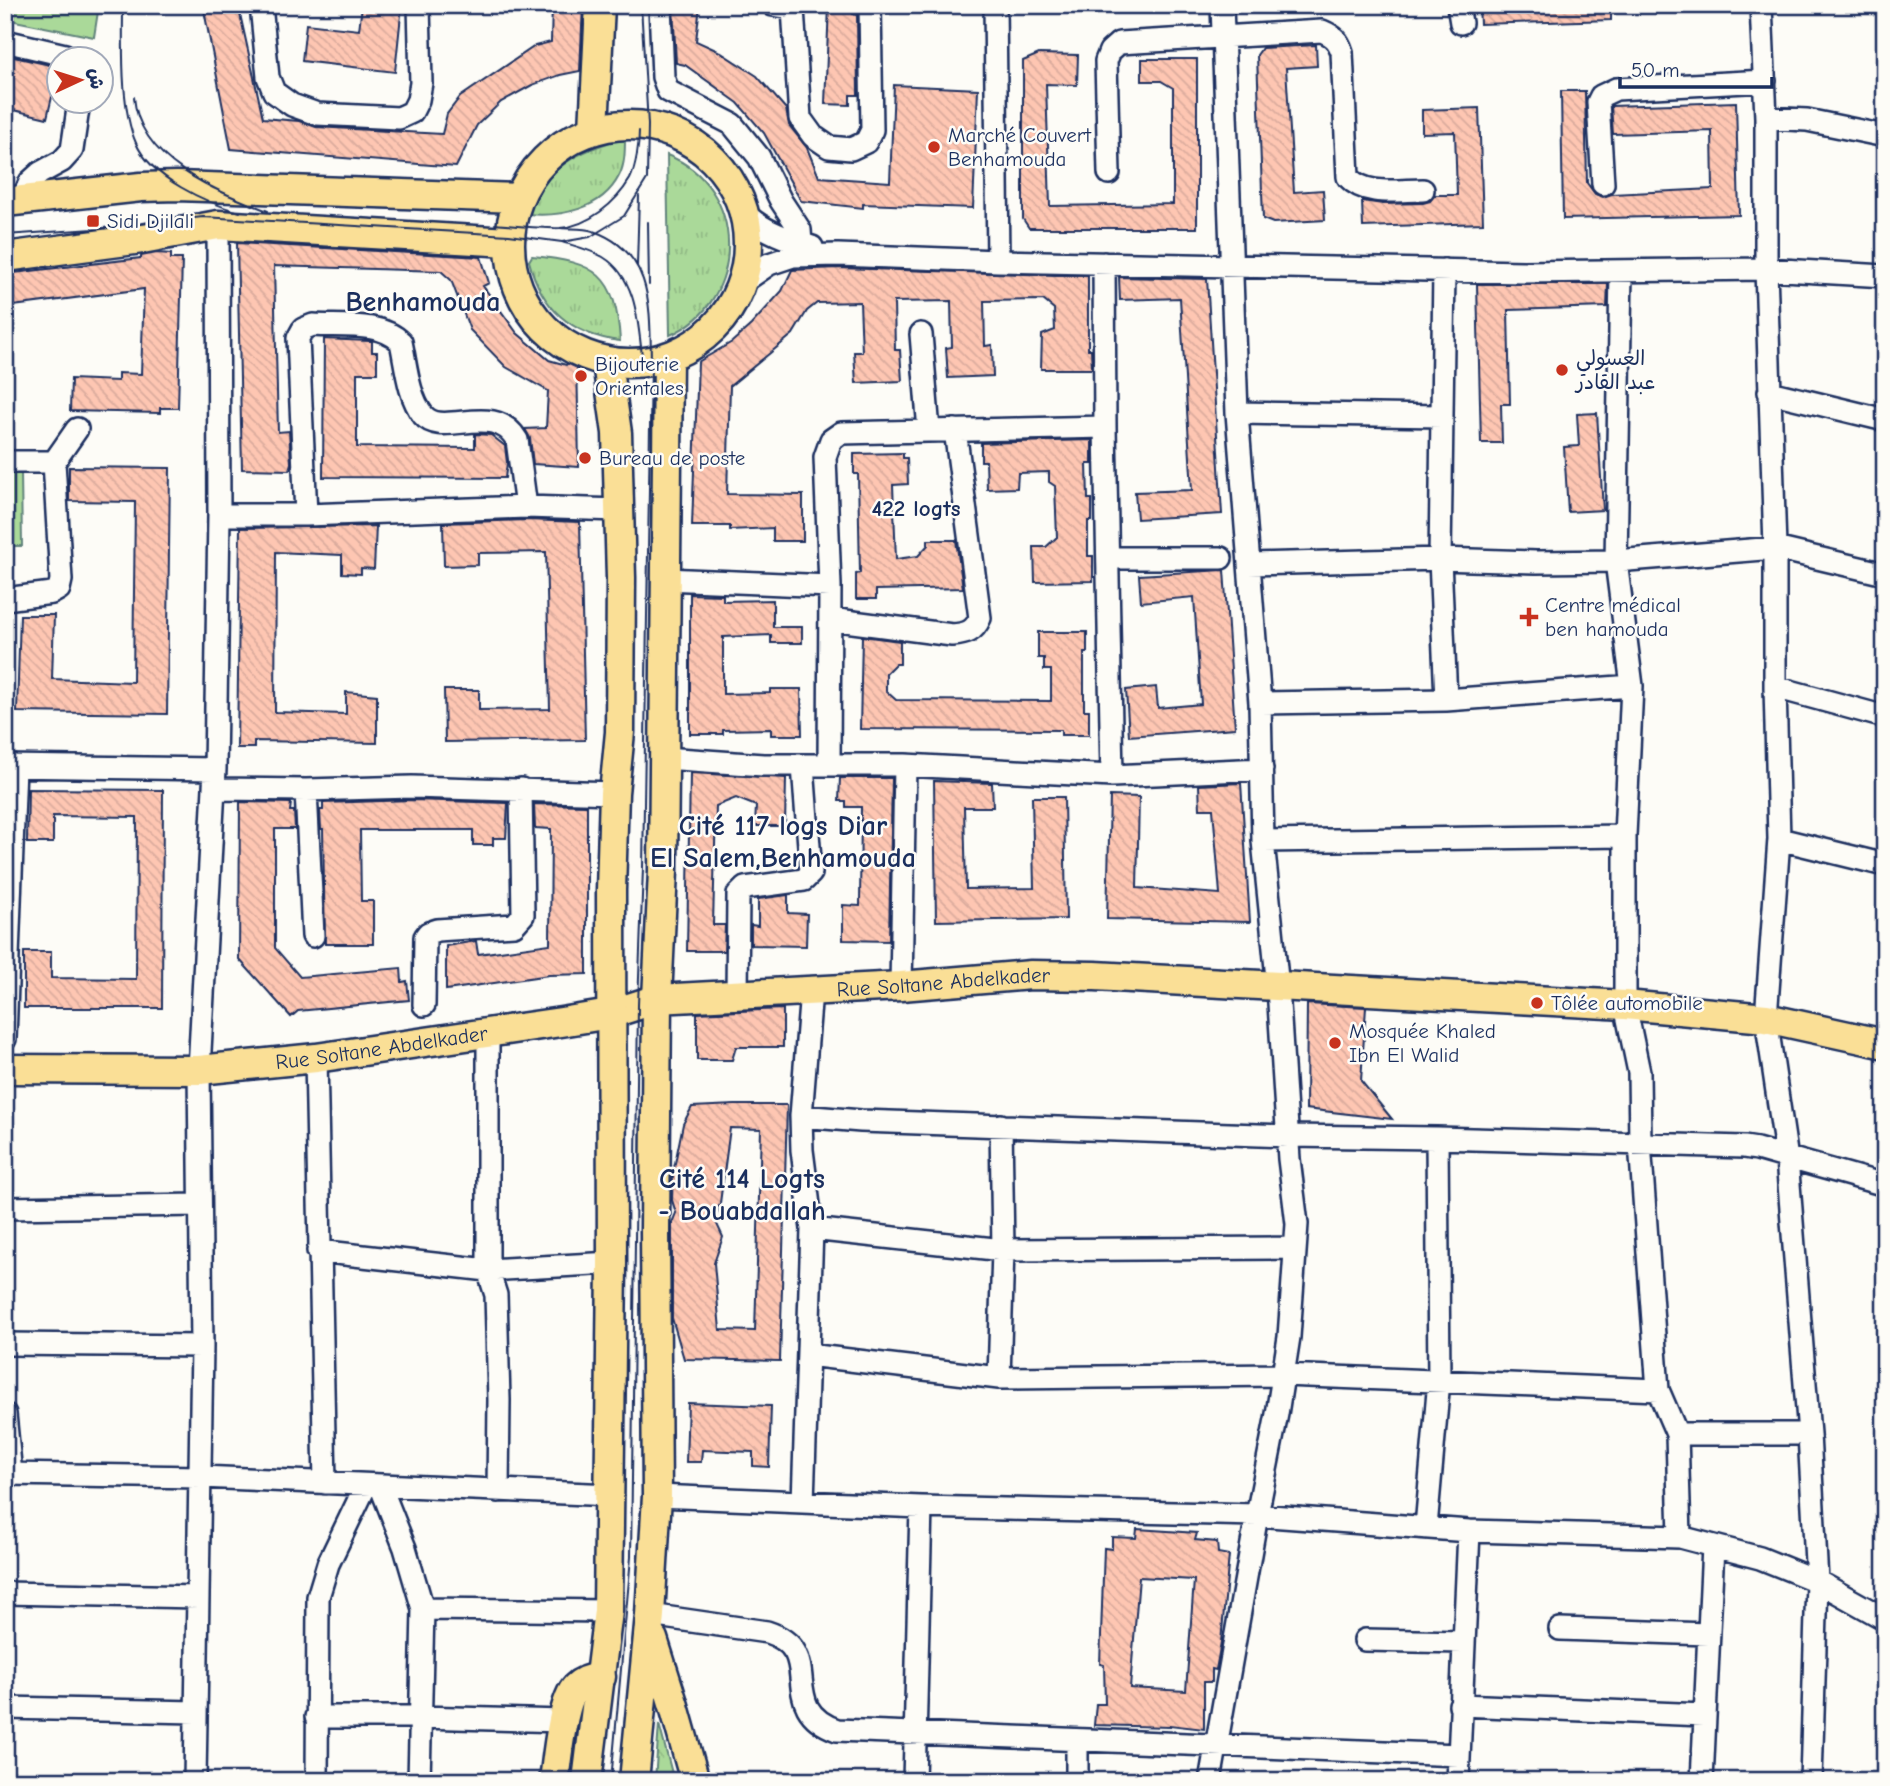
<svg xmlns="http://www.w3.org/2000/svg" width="1890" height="1786" viewBox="0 0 1890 1786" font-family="'Comic Neue','Playpen Sans Arabic',sans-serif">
<defs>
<pattern id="grass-tufts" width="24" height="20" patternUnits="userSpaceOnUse" patternTransform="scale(1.75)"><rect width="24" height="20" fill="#aad999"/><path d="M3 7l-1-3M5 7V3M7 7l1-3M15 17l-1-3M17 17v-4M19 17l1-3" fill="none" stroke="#92bb86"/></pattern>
<pattern id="park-crowns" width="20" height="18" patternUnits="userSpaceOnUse" patternTransform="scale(1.75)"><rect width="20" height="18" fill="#aad999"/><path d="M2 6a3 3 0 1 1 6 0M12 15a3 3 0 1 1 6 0" fill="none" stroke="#92bb86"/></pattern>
<pattern id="building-back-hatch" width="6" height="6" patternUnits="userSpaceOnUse" patternTransform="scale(1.75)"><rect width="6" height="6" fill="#fec6b2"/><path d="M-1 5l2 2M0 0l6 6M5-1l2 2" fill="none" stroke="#d9aa9c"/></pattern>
</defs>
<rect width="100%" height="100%" fill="#fdfcf7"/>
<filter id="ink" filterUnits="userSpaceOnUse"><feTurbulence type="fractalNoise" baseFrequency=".0143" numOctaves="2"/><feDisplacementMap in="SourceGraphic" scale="14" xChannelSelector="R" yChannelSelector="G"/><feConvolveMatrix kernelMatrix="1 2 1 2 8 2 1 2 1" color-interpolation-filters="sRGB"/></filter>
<g filter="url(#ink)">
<!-- grass -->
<path fill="url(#grass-tufts)" stroke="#62847c" stroke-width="2" d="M 625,138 C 625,150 625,165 619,176 C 602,210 560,217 527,214 C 546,167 578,150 625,138 Z
M 667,155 C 747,186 749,301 670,335 Z
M 532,256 C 596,262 616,274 620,341 C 571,335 541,308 529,261 Z"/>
<!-- park -->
<path fill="url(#park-crowns)" stroke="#62847c" stroke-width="2" d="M 659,1724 L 674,1781 L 655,1781 Z"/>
<!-- pitch -->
<path fill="#aad999" stroke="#62847c" stroke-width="2" d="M 5,5 L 99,5 L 94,37 L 5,19 Z
M 5,471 L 21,471 L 22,546 L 5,546 Z"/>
<!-- building -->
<path fill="url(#building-back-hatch)" stroke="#1b2f5e" stroke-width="2" fill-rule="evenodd" d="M 203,5 L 238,5 L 263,118 L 299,121 L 316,127 L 442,134 L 447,114 L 460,97 L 535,46 L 551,42 L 552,5 L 583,5 L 580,71 L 560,75 L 532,85 L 501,102 L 477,125 L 456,167 L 231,149 Z
M 362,5 L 402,5 L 395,72 L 302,61 L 306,24 L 359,30 Z
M 673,5 L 700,5 L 696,41 L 718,51 L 757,76 L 786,109 L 789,125 L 807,148 L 819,177 L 890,182 L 894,85 L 978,89 L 973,208 L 863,204 L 863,208 L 801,201 L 764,133 L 738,103 L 685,65 L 676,63 Z
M 829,5 L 853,5 L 853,14 L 857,15 L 858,95 L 850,95 L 850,105 L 825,104 Z
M 1479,5 L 1611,5 L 1611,20 L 1480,24 Z
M 1316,45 L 1317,66 L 1286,68 L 1294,192 L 1323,190 L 1325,220 L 1273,223 L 1263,219 L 1257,55 L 1262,48 Z
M 1039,54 L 1078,55 L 1077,85 L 1046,84 L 1050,206 L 1173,204 L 1173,88 L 1161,81 L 1142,81 L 1142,59 L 1197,59 L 1197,228 L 1029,228 L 1023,219 L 1023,61 Z
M 5,55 L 59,67 L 47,118 L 5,108 Z
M 1561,91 L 1585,91 L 1587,183 L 1595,194 L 1603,197 L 1612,194 L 1713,189 L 1712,131 L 1613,134 L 1611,106 L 1736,102 L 1739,215 L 1563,219 Z
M 1479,108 L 1483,223 L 1363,227 L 1362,201 L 1383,204 L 1423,203 L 1430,201 L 1435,195 L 1457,195 L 1455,132 L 1422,133 L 1422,110 Z
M 237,243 L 481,257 L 489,283 L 483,286 L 517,333 L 549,360 L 566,365 L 577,355 L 579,467 L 533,464 L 530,438 L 525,429 L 546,428 L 548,391 L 506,367 L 470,330 L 451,280 L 441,271 L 274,266 L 278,432 L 289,431 L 291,463 L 289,470 L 242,469 Z
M 157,253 L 171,254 L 171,259 L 182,259 L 178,408 L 160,408 L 160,413 L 70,411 L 71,379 L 118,381 L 118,373 L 141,374 L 144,289 L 5,307 L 5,274 L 141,258 L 141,256 Z
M 838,268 L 1088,276 L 1088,349 L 1091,349 L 1092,369 L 1041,369 L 1042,335 L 1055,330 L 1054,309 L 1043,300 L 984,301 L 985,346 L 992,345 L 993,376 L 948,378 L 946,348 L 952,347 L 951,301 L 894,302 L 895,350 L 900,350 L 902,381 L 856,383 L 854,352 L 862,352 L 860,302 L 817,303 L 807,311 L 793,334 L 730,386 L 727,494 L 803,495 L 803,541 L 773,541 L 773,528 L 730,530 L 730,526 L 692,526 L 698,362 L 732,342 L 751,325 L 782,291 L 792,270 Z
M 1119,277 L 1207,279 L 1222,514 L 1137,519 L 1135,492 L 1192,490 L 1180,298 L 1120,300 Z
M 1477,284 L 1608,284 L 1607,307 L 1508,310 L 1510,404 L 1501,404 L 1502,443 L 1481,443 Z
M 324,339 L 369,341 L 372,341 L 372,352 L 377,352 L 377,373 L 357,373 L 357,447 L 475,448 L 475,434 L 491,435 L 505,446 L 507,463 L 505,478 L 323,477 Z
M 1597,413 L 1603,510 L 1568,512 L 1564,447 L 1579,446 L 1577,414 Z
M 1092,440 L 1092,464 L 1087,464 L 1088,499 L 1092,499 L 1092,521 L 1088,521 L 1088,556 L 1093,556 L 1093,581 L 1035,582 L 1034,547 L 1046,547 L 1057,537 L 1055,486 L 1049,482 L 1049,472 L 1018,473 L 1017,488 L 987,489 L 986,461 L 981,461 L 981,443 Z
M 903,453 L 903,458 L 907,458 L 908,484 L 893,485 L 896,559 L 918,556 L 928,545 L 928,540 L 956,540 L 963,588 L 876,590 L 876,599 L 856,599 L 856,574 L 860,573 L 858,474 L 854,474 L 854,454 Z
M 69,467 L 170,468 L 167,714 L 17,712 L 20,615 L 54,615 L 52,679 L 133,682 L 135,502 L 69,501 Z
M 526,520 L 580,522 L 585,740 L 445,742 L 444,690 L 479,690 L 479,710 L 550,709 L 546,552 L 478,553 L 478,565 L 444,566 L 443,523 Z
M 376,526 L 374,569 L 361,568 L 361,574 L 342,573 L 342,555 L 276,552 L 275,712 L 346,714 L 346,692 L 377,695 L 377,743 L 254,741 L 254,748 L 237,748 L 240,528 Z
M 1224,570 L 1235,728 L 1129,736 L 1126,690 L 1156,687 L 1158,708 L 1201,704 L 1194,597 L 1141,602 L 1139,575 Z
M 690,594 L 723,595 L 723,601 L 773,600 L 773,627 L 802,627 L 802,643 L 771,643 L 771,635 L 723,637 L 723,694 L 770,693 L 770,689 L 801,689 L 802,735 L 771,735 L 771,729 L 723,730 L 723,734 L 690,734 Z
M 1038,632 L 1087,632 L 1087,653 L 1084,653 L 1084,710 L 1089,710 L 1089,735 L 1061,735 L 1061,730 L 860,729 L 862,636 L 900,641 L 900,664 L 895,664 L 886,673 L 886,691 L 896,700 L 1051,701 L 1051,670 L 1044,670 L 1044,658 L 1038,658 Z
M 690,773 L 786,778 L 785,826 L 755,826 L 756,806 L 736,798 L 716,806 L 713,925 L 725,925 L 724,951 L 687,951 Z
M 840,778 L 892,778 L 889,941 L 843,940 L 843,905 L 860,906 L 861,807 L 846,807 L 846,801 L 839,801 Z
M 934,781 L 992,783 L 993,807 L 964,807 L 966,889 L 1034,888 L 1032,797 L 1064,797 L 1066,919 L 936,921 Z
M 1241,783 L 1250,922 L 1107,919 L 1110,796 L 1139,797 L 1137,888 L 1220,894 L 1213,809 L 1200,809 L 1199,785 Z
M 28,789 L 163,790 L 162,1008 L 24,1008 L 24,952 L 51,952 L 51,978 L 136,979 L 137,817 L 53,816 L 53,843 L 27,843 Z
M 412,800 L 508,803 L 506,838 L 493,838 L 493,845 L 473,845 L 473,830 L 360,830 L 361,901 L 373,901 L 373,944 L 325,944 L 323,829 L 321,829 L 320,810 L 323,810 L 323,803 Z
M 240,802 L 291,803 L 290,811 L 294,811 L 295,829 L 275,829 L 275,948 L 300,977 L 401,968 L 402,982 L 407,981 L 409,1000 L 298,1011 L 291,1017 L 239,959 Z
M 534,804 L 587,805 L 587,974 L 549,975 L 446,990 L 446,946 L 476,941 L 478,954 L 550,944 L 551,829 L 535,828 Z
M 788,895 L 788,913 L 807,914 L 806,946 L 751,945 L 751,925 L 758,926 L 758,899 Z
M 1307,1004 L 1366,1007 L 1361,1081 L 1392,1119 L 1306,1109 Z
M 783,1009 L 783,1047 L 736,1047 L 732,1060 L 697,1060 L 697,1013 Z
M 735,1105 L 787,1105 L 780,1361 L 684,1359 L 672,1318 L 672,1223 L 676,1213 L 672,1200 L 673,1173 L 683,1124 L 692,1107 ZM 730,1128 L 761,1129 L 755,1331 L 720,1330 L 714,1263 L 723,1237 L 715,1220 L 720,1203 Z
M 688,1403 L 771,1406 L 769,1467 L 753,1466 L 753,1452 L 702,1450 L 701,1462 L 686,1462 Z
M 1137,1529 L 1197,1533 L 1195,1540 L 1217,1542 L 1218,1553 L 1229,1555 L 1221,1642 L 1216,1670 L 1212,1669 L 1212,1682 L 1204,1682 L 1204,1729 L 1170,1725 L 1170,1727 L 1094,1725 L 1096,1704 L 1105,1704 L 1104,1665 L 1100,1664 L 1104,1548 L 1112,1549 L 1112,1537 L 1136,1538 ZM 1139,1577 L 1194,1580 L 1186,1691 L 1130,1688 Z"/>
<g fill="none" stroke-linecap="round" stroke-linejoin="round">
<defs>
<path id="minor" d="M 261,5 L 268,77 L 274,92 L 292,105 L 317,114 L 399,118 L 412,112 L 418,100 L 421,83 L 419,5
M 660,5 L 663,77 L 668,91 L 732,124 L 759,157 L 781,201 L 800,230 L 801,243
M 773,5 L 793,8 L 800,118 L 813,136 L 829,147 L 851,149 L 866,142 L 872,130 L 870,5
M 995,5 L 998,261
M 1458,5 L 1461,23
M 1761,5 L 1766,118 L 1766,269 L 1775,548 L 1775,687 L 1779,839 L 1766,1018 L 1787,1159 L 1809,1434 L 1817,1581 L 1811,1781
M 5,41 L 65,55 L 72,60
M 1766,118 L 1807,120 L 1885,136
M 1109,173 L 1106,61 L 1110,51 L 1119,43 L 1322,31 C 1334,36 1338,40 1342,52 L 1348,177 C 1366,197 1398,190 1423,190
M 1603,184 L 1598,102 L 1601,96 L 1616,89 L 1765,81
M 22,200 L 30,182 L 40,173 L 62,161 L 72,150 L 79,102
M 745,214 C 765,232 787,239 812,247
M 1104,263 L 1105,427 L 1112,776
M 1444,270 L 1440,559 L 1446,700
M 1621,271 L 1616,561 L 1632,686 L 1625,836 L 1625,1005 L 1639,1072 L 1640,1143 L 1658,1390 L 1677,1434 L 1680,1537
M 743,282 L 769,264 L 793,256 L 838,255 L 998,261 L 1523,272 L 1766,269 L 1885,276
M 921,334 L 929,431
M 1769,392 L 1885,420
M 1237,413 L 1442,416
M 5,462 L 54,462 L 77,429
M 219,515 L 306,515 L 526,507 L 619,510
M 306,515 L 298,338 L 303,329 L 313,325 C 340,327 381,321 401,342 C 406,364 408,396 423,415 C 442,439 494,400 517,440 L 526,507
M 1108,558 L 1221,558
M 1249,564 L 1440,559 L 1536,562 L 1616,561 L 1775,548 L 1885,574
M 664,579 L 830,586
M 5,599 L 52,593 L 59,589 L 61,580 L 54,462
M 830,619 L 952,635 C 966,634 974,632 980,618 L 955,430
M 1775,687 L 1885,717
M 1260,703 L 1446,700 L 1632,686
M 664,758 L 763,765 L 905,765 L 1112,776 L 1262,769
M 829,764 L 830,586 L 825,457 L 831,440 L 841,433 L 1105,427
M 5,766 L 215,769
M 214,789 L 306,790 L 412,787 L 614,793
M 306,790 L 313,936
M 1779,839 L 1885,865
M 1263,841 L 1625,836
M 901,986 L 905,765
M 737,995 L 738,895 L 745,888 L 804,880 L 811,873 L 803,766
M 424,1005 L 425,937 L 428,933 L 437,930 L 514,925 L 523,915 L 521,789
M 488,1031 L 488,1270 L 496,1295 L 499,1400 L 498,1491
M 5,1039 L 15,766
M 316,1058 L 325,1483
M 801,1116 L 861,1121 L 1288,1136 L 1437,1138 L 1744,1147 L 1757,1149 L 1885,1185
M 5,1208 L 200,1205
M 812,1229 L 1003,1250 L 1295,1248
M 318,1251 L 488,1270 L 612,1263
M 5,1344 L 202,1346
M 808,1355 L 999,1378 L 1283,1375 L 1658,1390
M 999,1378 L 1003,1250 L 1001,1125
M 5,1414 L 11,1474
M 1677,1434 L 1809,1434
M 5,1474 L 201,1477 L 611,1495
M 380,1485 L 405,1548 L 423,1609 L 419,1781
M 657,1496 L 921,1507 L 1257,1515 L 1469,1531 L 1680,1537 L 1760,1558 L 1817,1581 L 1885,1619
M 803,1502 L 812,1229 L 802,1150 L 801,1116 L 811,991
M 1426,1527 L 1439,1380 L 1437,1138
M 5,1593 L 198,1597
M 423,1609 L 608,1611
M 650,1615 L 767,1632 C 829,1652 773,1707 837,1730 L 1459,1755
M 1560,1629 L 1708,1634
M 1365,1640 L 1463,1642
M 1460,1705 L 1704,1715
M 5,1708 L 196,1712
M 316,1717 L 420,1717 L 563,1721
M 195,1781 L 202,1346 L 199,1070 L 215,769 L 219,515 L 218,225
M 317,1781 L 318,1597 L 328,1564 L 366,1485
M 914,1781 L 921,1507
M 1077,1781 L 1077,1740
M 1210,1781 L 1257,1515 L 1277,1414 L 1289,1337 L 1297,1224 L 1289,1159 L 1278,988 L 1263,841 L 1260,703 L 1237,413 L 1222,5
M 1458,1781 L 1469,1531
M 1702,1781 L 1713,1546"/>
<g id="major">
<circle cx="629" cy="244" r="119"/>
<path d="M 594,129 L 600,5"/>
<path d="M 5,202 L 141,187 L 177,186 L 518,198"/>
<path d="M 5,257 L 142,239 L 218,225 L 509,242"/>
<path id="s1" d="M 5,1069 L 199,1070 L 316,1058 L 561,1022 L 610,1014 L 657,999 L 901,986 L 1031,975 L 1095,976 L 1625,1005 L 1766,1018 L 1885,1044"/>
<path d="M 653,1639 L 674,1706 L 695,1781"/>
<path d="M 554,1781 C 557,1760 562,1701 576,1687 C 583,1680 591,1678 601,1677"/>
<path d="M 587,1781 L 608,1611 L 612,1263 L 611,890 L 614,793 L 620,732 L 621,578 L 617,433 L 607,363"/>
<path d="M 634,1781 L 650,1615 L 657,1496 L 655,1230 L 657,999 L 663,871 L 668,358"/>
</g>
</defs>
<!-- minor casing -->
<use href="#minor" stroke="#1b2f5e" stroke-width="26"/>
<!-- major casing -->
<use href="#major" stroke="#1b2f5e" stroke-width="33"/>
<!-- minor -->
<use href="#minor" stroke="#fdfcf7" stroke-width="21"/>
<!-- major -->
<use href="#major" stroke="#fadf96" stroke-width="28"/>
<!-- tram -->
<path stroke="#1b2f5e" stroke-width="2" d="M 123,5 C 123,45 120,107 136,143 C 151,178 206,203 240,212
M 134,97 C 139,161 217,192 268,211
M 648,222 L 649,285
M 495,224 C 516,226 539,229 560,228 C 588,226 616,203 630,179 C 636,167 639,145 639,131
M 561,228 C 571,229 583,228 593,231 C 654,252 650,309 651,363 L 643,868 L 638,1005 L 631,1557 L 611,1781
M 5,235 L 94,229 L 203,217 L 509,235 L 562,242 L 590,237 L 624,216 L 647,179 L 648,125 L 641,5
M 562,242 C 575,246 591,250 603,257 C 636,277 638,321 642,356
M 637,266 L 639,196"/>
</g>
</g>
<!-- markers -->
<g fill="#c8321e" stroke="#fdfcf7" stroke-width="2.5">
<circle cx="934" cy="147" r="7"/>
<rect x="86" y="214" width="14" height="14" rx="3.5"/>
<circle cx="1562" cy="370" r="7"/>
<circle cx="581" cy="376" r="7"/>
<circle cx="585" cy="458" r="7"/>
<path d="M1525.5 606.5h7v7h7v7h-7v7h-7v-7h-7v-7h7z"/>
<circle cx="1537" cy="1003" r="7"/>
<circle cx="1335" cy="1043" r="7"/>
</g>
<g text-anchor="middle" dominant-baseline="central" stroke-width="5" stroke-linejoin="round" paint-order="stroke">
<!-- poi labels -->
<g font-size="21" fill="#1b2f5e" stroke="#fdfcf7" text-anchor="start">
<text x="948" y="135">Marché Couvert<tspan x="948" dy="24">Benhamouda</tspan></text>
<text x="107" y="221">Sidi Djilali</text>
<text x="1576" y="358">العسولي<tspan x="1576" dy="24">عبد القادر</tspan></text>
<text x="595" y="364">Bijouterie<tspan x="595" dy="24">Orientales</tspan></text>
<text x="599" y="458">Bureau de poste</text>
<text x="1545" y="605">Centre médical<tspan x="1545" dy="24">ben hamouda</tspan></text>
<text x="1551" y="1003">Tôlée automobile</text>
<text x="1349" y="1031">Mosquée Khaled<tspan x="1349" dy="24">Ibn El Walid</tspan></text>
</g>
<!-- street labels -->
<g font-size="21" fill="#1b2f5e" stroke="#fdfcf7">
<text stroke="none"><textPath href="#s1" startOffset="945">Rue Soltane Abdelkader</textPath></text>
<text stroke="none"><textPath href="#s1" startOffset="378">Rue Soltane Abdelkader</textPath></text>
</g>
<!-- neighbourhood labels -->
<g font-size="23" font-weight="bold" fill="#1b2f5e" stroke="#fdfcf7">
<text x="916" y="508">422 logts</text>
</g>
<!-- district labels -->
<g font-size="28" font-weight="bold" fill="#1b2f5e" stroke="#fdfcf7">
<text x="423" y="302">Benhamouda</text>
<text x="783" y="826">Cité 117 logs Diar<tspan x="783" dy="32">El Salem,Benhamouda</tspan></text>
<text x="742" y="1179">Cité 114 Logts<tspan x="742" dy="32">- Bouabdallah</tspan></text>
</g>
</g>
<!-- margin -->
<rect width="1890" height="1786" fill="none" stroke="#fdfcf7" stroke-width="28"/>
<rect x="14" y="14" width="1862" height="1758" fill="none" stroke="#1b2f5e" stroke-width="2.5" filter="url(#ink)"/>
<!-- north arrow -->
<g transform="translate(80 80) rotate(86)"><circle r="33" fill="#fdfcf7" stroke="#a3aaba" stroke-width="2"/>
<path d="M0-5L12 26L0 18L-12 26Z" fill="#c8321e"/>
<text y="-10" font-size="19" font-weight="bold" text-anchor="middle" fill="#1b2f5e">ش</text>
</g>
<!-- scale -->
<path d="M1620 77v10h152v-10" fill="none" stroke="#1b2f5e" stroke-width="3.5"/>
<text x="1631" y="77" font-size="21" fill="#1b2f5e" stroke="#fdfcf7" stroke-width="5" paint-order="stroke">50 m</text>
</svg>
